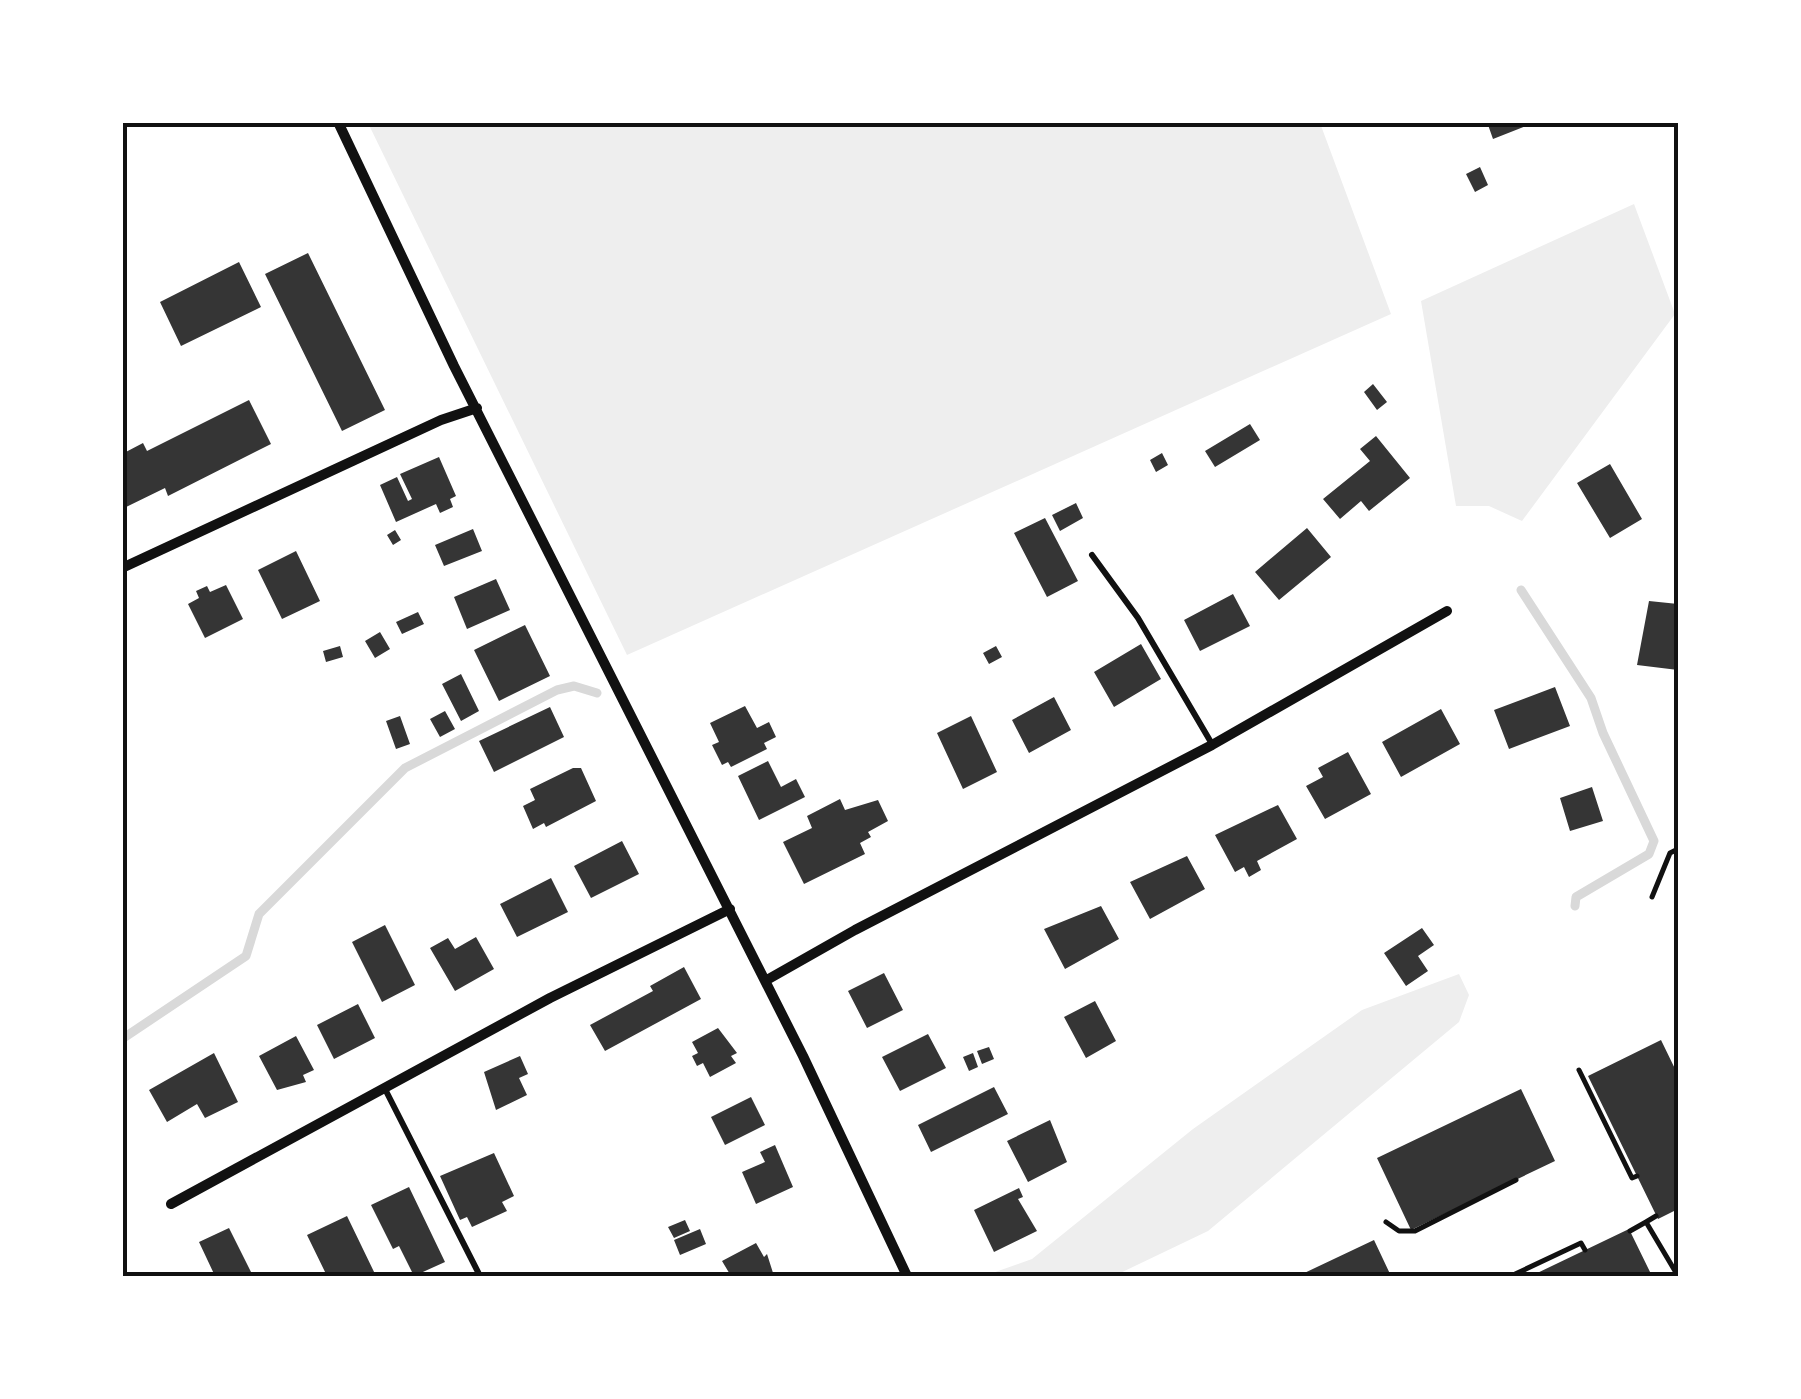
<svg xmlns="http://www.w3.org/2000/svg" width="1801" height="1399" viewBox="0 0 1801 1399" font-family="Rubik,sans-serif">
<rect width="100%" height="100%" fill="#fff"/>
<!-- green -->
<path fill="#eee" d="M 368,123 L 1320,123 L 1391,314 L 627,655 Z
M 1634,204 L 1675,314 L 1522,521 L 1489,506 L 1456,506 L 1421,301 Z
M 1459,974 L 1469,995 L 1459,1022 L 1208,1231 L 1114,1276 L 984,1276 L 1032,1259 L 1193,1129 L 1362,1010 Z"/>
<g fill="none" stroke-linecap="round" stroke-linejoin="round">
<!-- stream -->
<path stroke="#d9d9d9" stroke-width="9" d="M 1521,590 L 1591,698 L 1603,733 L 1654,841 L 1649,854 L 1576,897 L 1575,906
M 122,1039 L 246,956 L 259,914 L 405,768 L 557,690 L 574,686 L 597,693"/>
</g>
<!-- building -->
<path fill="#353535" d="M 1487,122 L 1534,122 L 1534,123 L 1493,139 Z
M 1480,167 L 1488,185 L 1475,192 L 1466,174 Z
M 308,253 L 385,410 L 342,431 L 265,274 Z
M 239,262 L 261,307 L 181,346 L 160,302 Z
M 1373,384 L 1387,402 L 1377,410 L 1364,392 Z
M 249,400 L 271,444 L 168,496 L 165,488 L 122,509 L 122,454 L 143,443 L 147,451 Z
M 1250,424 L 1260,440 L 1215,467 L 1205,451 Z
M 1376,436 L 1410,478 L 1369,511 L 1361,501 L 1340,519 L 1323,499 L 1370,461 L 1360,449 Z
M 1162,453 L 1168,465 L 1156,472 L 1150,460 Z
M 439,457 L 456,496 L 450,499 L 453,507 L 440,513 L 436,504 L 396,522 L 380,485 L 397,477 L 408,501 L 412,499 L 400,474 Z
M 1610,464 L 1642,519 L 1610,538 L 1577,483 Z
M 1076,503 L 1083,518 L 1060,531 L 1052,515 Z
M 1045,518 L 1078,581 L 1047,597 L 1014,533 Z
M 1307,528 L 1331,557 L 1279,600 L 1255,572 Z
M 473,529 L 482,551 L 444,566 L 435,545 Z
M 395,530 L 401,540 L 393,545 L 387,535 Z
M 296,551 L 320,601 L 282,619 L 258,570 Z
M 496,579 L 510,610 L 467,629 L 454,597 Z
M 226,585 L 243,619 L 205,638 L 188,604 L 199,598 L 196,591 L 207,586 L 210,592 Z
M 1233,594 L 1250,626 L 1200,651 L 1184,620 Z
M 1649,601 L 1678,604 L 1678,670 L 1637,665 Z
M 418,612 L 424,624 L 402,634 L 396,622 Z
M 525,625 L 550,676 L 499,701 L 474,650 Z
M 380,632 L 390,649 L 375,658 L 365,641 Z
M 1141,644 L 1161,679 L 1114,707 L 1094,672 Z
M 340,646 L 343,657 L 326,662 L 323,651 Z
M 996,646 L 1002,657 L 989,664 L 983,653 Z
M 461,674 L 479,711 L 461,721 L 442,684 Z
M 1555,687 L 1570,726 L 1509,749 L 1494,710 Z
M 1054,697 L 1071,730 L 1029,753 L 1012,720 Z
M 745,706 L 757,728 L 769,722 L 776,737 L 764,743 L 767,749 L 731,767 L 728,762 L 722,765 L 712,745 L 719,742 L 710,723 Z
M 550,707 L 564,737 L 494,772 L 479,741 Z
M 1441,709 L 1460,744 L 1401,777 L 1382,742 Z
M 445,711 L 455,729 L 440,737 L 430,719 Z
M 400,716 L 410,744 L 396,749 L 386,721 Z
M 971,716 L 997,772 L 963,789 L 937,733 Z
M 1348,752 L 1371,794 L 1325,819 L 1306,786 L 1323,777 L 1318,768 Z
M 768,761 L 781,787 L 796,779 L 805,797 L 759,820 L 738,776 Z
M 573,768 L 581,768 L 596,801 L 546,827 L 544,823 L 533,829 L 523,806 L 535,800 L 530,789 Z
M 1592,787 L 1603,821 L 1570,831 L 1560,798 Z
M 840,799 L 845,810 L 878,800 L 888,821 L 868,832 L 871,837 L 860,843 L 865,854 L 804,884 L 783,842 L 812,828 L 807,816 Z
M 1278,805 L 1297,839 L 1257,861 L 1261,870 L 1249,877 L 1244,867 L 1235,872 L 1215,835 Z
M 622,841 L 639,874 L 591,898 L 574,866 Z
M 1187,856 L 1205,889 L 1150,919 L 1130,882 Z
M 551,878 L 568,912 L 517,937 L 500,904 Z
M 1101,906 L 1119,939 L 1065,969 L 1044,929 Z
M 385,925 L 415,985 L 382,1002 L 352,942 Z
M 1422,928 L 1434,945 L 1418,956 L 1428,971 L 1406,986 L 1384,953 Z
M 476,937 L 494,969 L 455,991 L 430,948 L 448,938 L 455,949 Z
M 684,967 L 701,999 L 605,1051 L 590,1025 L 653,991 L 650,986 Z
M 884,973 L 903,1010 L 867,1028 L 848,991 Z
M 1095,1001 L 1116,1041 L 1086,1058 L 1064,1017 Z
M 358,1004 L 375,1038 L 334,1059 L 317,1025 Z
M 718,1028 L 737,1053 L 731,1056 L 736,1063 L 710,1077 L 703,1063 L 697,1066 L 692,1056 L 698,1053 L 692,1042 Z
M 928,1034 L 946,1068 L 900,1091 L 882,1057 Z
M 296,1036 L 314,1070 L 303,1075 L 306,1082 L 277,1090 L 259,1056 Z
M 1661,1040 L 1678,1075 L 1678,1209 L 1658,1219 L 1588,1076 Z
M 989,1047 L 994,1059 L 982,1064 L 977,1051 Z
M 214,1053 L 238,1102 L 205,1118 L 197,1104 L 167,1122 L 149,1090 Z
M 973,1053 L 978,1067 L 969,1071 L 963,1057 Z
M 520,1056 L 528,1074 L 519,1078 L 527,1095 L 496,1110 L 484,1072 Z
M 994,1087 L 1008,1114 L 931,1152 L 918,1125 Z
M 1521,1089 L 1555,1161 L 1411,1230 L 1377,1158 Z
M 751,1097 L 765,1125 L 725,1145 L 711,1117 Z
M 1050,1120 L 1067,1162 L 1028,1182 L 1007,1141 Z
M 775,1145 L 793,1187 L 756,1204 L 742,1172 L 765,1162 L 760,1152 Z
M 494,1153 L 514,1196 L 502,1202 L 507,1211 L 472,1227 L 467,1217 L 460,1220 L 440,1176 Z
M 409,1187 L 445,1262 L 414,1276 L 399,1246 L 393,1249 L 371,1205 Z
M 1019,1188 L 1023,1197 L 1018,1199 L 1037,1231 L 994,1252 L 974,1210 Z
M 347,1216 L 376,1276 L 327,1276 L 307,1235 Z
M 685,1220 L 690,1231 L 674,1238 L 668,1227 Z
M 229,1228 L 253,1276 L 215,1276 L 199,1242 Z
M 700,1229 L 706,1244 L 680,1255 L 674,1240 Z
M 1629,1229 L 1652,1276 L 1531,1276 Z
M 1374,1240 L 1391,1276 L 1298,1276 Z
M 756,1243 L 764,1257 L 767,1254 L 774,1276 L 731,1276 L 722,1261 Z"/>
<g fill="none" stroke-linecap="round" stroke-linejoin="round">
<!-- path -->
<path stroke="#111" stroke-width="5" d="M 122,301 L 124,300
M 1652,897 L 1670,853 L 1678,849
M 1579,1070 L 1632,1178 L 1637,1176
M 1386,1222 L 1399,1231 L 1415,1231 L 1516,1180
M 1646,1222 L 1656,1216
M 1630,1231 L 1646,1222 L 1678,1276
M 1511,1276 L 1581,1243 L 1585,1250"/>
<!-- service -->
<path stroke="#111" stroke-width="6" d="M 1092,555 L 1138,618 L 1212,744
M 385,1089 L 479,1274"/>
<!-- minor -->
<path stroke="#111" stroke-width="10" d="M 338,122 L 454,366 L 803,1056 L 907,1276
M 122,568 L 441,420 L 477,408
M 765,981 L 855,930 L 1212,745 L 1447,611
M 171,1204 L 550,998 L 730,909"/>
</g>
<!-- border -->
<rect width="1801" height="1399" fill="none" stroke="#ffffff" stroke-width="250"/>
<rect x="125" y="125" width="1551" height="1149" fill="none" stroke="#111" stroke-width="4"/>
</svg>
